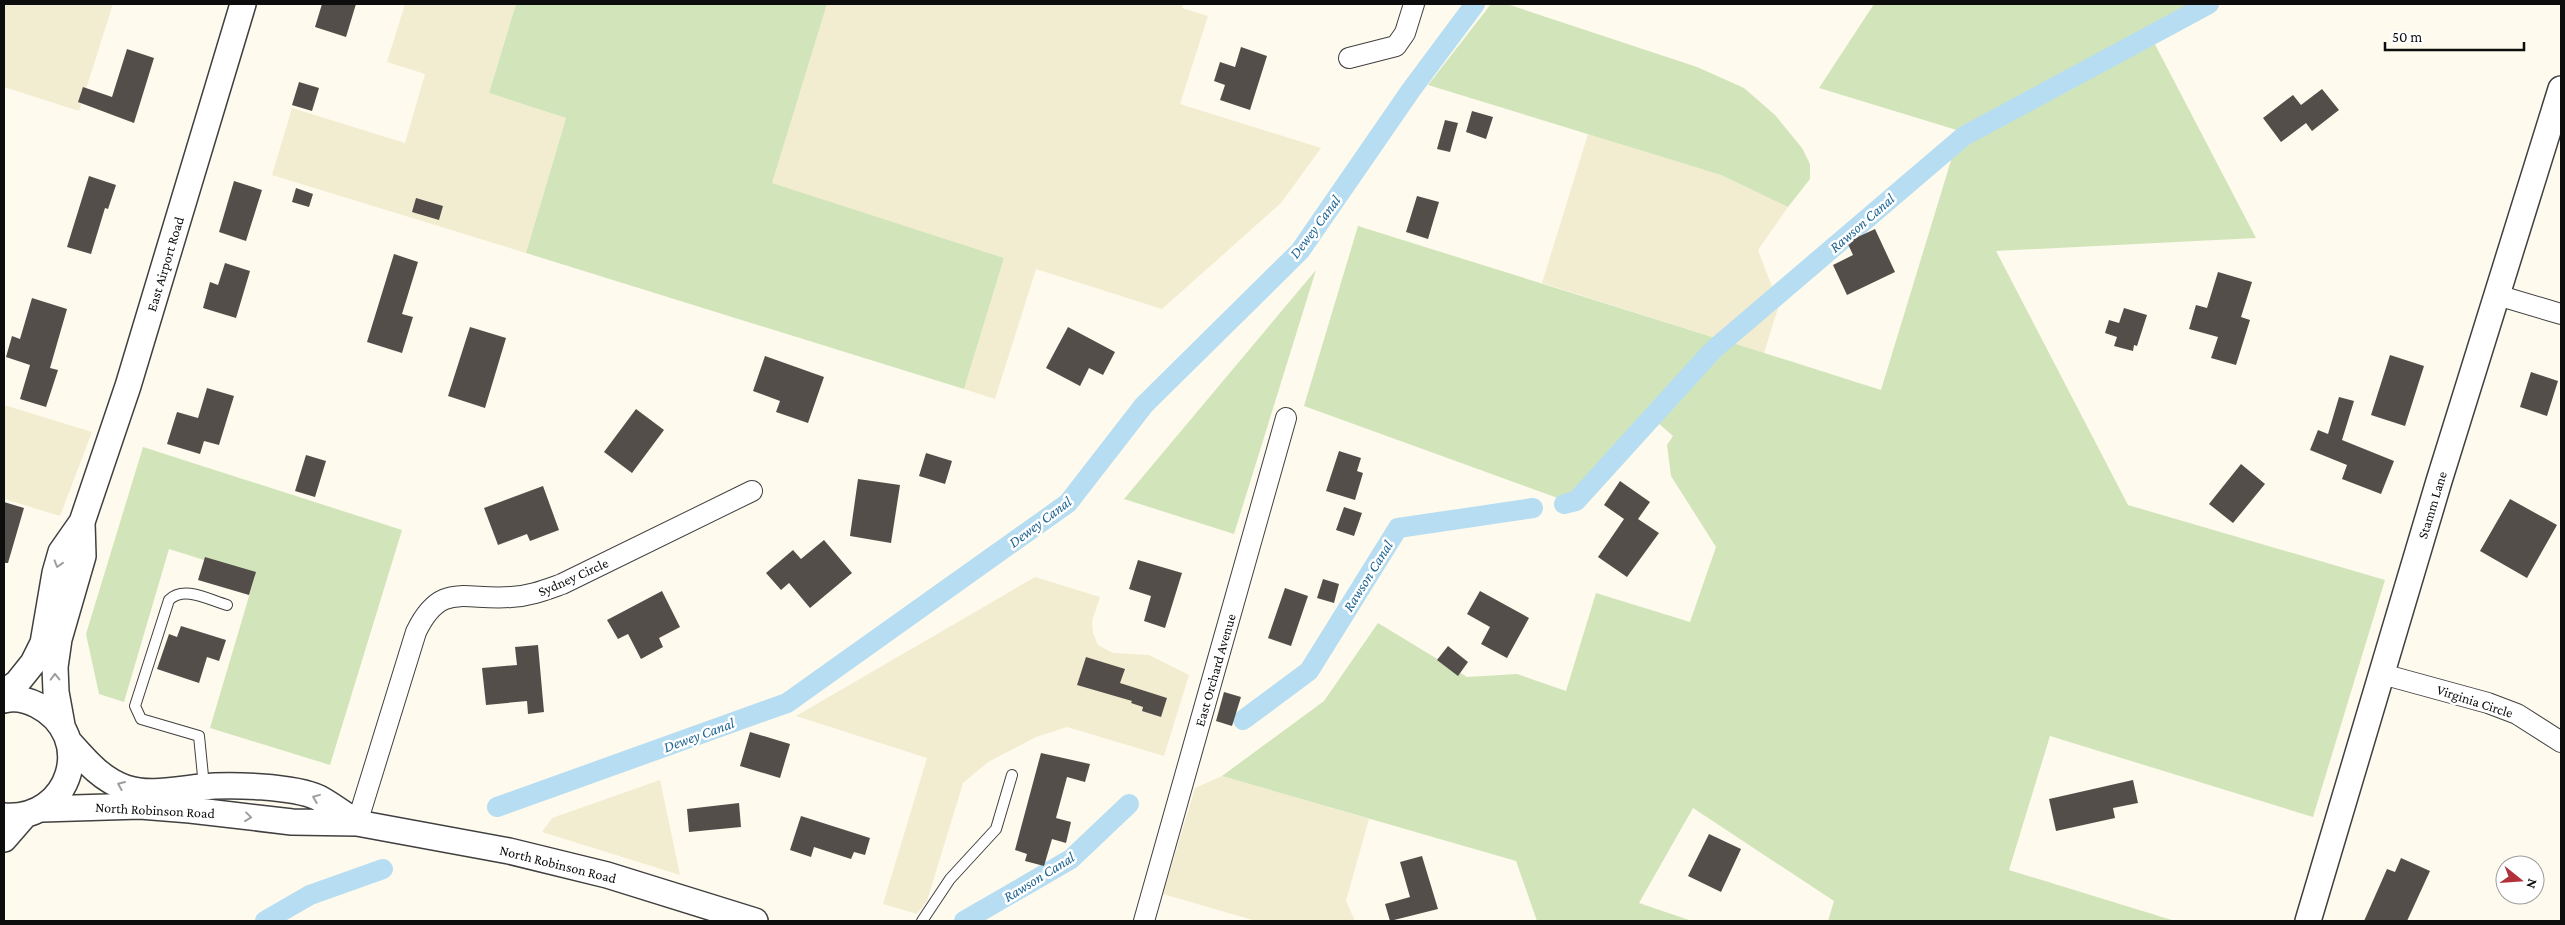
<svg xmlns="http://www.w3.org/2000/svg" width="2565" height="925" viewBox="0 0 2565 925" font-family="'Crimson Pro',serif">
<rect width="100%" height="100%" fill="#fefaed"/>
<!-- farmland -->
<path fill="#f2edd0" d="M 4,4 L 113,4 L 79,111 L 4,87 Z
M 405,4 L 516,4 L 489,93 L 566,118 L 526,253 L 272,175 L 292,108 L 405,143 L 425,74 L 387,62 Z
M 827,4 L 1183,4 L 1182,8 L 1208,16 L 1180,104 L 1321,148 L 1281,203 L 1162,309 L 1036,269 L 995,399 L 964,389 L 1004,258 L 771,184 Z
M 1588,134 L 1721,175 L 1788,207 L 1758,250 L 1779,305 L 1764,353 L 1542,283 Z
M 4,405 L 92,432 L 60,516 L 4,499 Z
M 1035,577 L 1100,597 L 1092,621 L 1093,633 L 1098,645 L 1113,653 L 1149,655 L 1189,675 L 1164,756 L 1067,727 L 1036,737 L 988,762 L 963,783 L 927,901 L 917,914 L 883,904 L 927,758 L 796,716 Z
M 1222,776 L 1369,819 L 1346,901 L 1355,921 L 1256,921 L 1163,894 L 1195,788 Z
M 660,780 L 680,875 L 542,832 L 552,818 Z"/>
<!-- green -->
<path fill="#d2e5ba" d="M 516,4 L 827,4 L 772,183 L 1004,258 L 964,389 L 526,253 L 566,118 L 489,93 Z
M 1491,4 L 1507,4 L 1697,67 L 1744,88 L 1775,115 L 1802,148 L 1810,164 L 1810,179 L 1788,207 L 1721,175 L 1428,85 Z
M 1874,4 L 2197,4 L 2148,31 L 2256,238 L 1996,251 L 2128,505 L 2385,580 L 2313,817 L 2050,736 L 2009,870 L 2175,921 L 1828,921 L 1834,901 L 1693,808 L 1639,903 L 1692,921 L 1537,921 L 1516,861 L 1222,776 L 1324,701 L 1378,623 L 1467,677 L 1517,674 L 1566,691 L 1596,593 L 1690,622 L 1716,547 L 1671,476 L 1667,445 L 1673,436 L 1658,423 L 1733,343 L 1881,390 L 1960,131 L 1819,88 Z
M 1358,226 L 1719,339 L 1563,500 L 1304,406 Z
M 1316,270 L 1234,534 L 1124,499 Z
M 143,447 L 402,530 L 330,765 L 210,728 L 255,576 L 169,549 L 124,702 L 99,694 L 86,634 Z"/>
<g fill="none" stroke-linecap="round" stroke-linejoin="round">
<!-- canal -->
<path stroke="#b6ddf1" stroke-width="20" d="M 1564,504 L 1576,501 L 1713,350 L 1964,136 L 2209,4
M 1243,720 L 1309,671 L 1398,528 L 1533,508
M 497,807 L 787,703 L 1068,503 L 1144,405 L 1300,251 L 1411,90 L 1475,4
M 265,921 L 310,895 L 383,869
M 964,921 L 1071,859 L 1129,804"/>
</g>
<!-- building -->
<path fill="#544e4a" d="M 322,4 L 356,4 L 346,37 L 315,27 Z
M 1241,47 L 1267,56 L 1250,110 L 1220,100 L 1225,85 L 1214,81 L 1220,62 L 1235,67 Z
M 127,49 L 154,58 L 134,123 L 78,102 L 83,87 L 112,97 Z
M 299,82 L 319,88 L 312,111 L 292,105 Z
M 2322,89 L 2339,110 L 2312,131 L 2306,123 L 2281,142 L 2263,118 L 2293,95 L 2301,105 Z
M 1472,111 L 1493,117 L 1486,139 L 1466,132 Z
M 1445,120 L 1458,123 L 1450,152 L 1437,149 Z
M 89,176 L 116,185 L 108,209 L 105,208 L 91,254 L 67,247 Z
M 234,181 L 262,190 L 246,241 L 219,232 Z
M 296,188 L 313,194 L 309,207 L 292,202 Z
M 1417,196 L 1439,202 L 1428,239 L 1406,232 Z
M 416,198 L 443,206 L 439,220 L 412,212 Z
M 1875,229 L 1895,272 L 1847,295 L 1833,265 L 1853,255 L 1847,242 Z
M 394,254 L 418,262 L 402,314 L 413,317 L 402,353 L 367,342 Z
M 225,263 L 250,271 L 236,318 L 203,308 L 210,282 L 218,285 Z
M 2218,272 L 2252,282 L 2241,317 L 2250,320 L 2236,365 L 2211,358 L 2218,337 L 2189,329 L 2196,305 L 2207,308 Z
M 32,298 L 67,309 L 50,368 L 58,370 L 46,407 L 20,399 L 30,365 L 6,357 L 12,336 L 20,339 Z
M 2124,308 L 2147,315 L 2137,346 L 2134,345 L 2133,351 L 2114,346 L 2117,337 L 2105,333 L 2109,320 L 2119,323 Z
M 470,327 L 506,338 L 485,408 L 448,396 Z
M 1068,327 L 1115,352 L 1103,375 L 1089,368 L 1080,386 L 1046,368 Z
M 2390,355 L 2424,366 L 2405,426 L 2371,415 Z
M 765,356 L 824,377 L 808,423 L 776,412 L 780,401 L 753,391 Z
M 2531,372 L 2558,381 L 2547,416 L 2520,407 Z
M 207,388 L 234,396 L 219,445 L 204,441 L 200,454 L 167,444 L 177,412 L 198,418 Z
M 2339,397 L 2354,401 L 2342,440 L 2394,461 L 2381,494 L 2342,479 L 2347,465 L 2310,450 L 2318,430 L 2328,434 Z
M 636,409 L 664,430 L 632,473 L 604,452 Z
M 1339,451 L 1361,458 L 1357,471 L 1363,473 L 1355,500 L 1326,491 Z
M 926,453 L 952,461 L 945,484 L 919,476 Z
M 306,455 L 326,461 L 315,497 L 295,491 Z
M 2241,464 L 2265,484 L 2233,523 L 2209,504 Z
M 858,479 L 900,485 L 891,543 L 850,536 Z
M 1620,481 L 1650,502 L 1638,519 L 1659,533 L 1627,577 L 1598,557 L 1624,519 L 1604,505 Z
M 543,486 L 559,530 L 530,541 L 527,534 L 498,545 L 484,508 Z
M 2510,499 L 2557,525 L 2527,578 L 2480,551 Z
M 4,502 L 24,508 L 8,563 L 4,563 Z
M 1344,507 L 1362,513 L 1354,536 L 1336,530 Z
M 824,540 L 852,573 L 810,608 L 789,583 L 781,590 L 766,573 L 793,550 L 801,559 Z
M 205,557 L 256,572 L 249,595 L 198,580 Z
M 1138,560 L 1182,573 L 1165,628 L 1144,621 L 1151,596 L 1129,589 Z
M 1323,579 L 1339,584 L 1334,603 L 1317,598 Z
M 1285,588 L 1308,596 L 1291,646 L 1268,638 Z
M 662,591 L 680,627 L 659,638 L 663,647 L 641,659 L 628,634 L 618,639 L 607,620 Z
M 1480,591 L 1529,618 L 1507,658 L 1481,644 L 1490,627 L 1467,614 Z
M 181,626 L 226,640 L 219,661 L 207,657 L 199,683 L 157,669 L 169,634 L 177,637 Z
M 538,645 L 544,712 L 528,714 L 527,701 L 486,705 L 482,668 L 517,665 L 515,647 Z
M 1448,646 L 1468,662 L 1458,676 L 1437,660 Z
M 1086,657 L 1125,669 L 1120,683 L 1167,698 L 1161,717 L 1142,711 L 1143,707 L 1131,703 L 1132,701 L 1077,685 Z
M 1224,692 L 1241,697 L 1232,726 L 1216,721 Z
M 750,732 L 790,744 L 780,778 L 740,766 Z
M 1041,753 L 1090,764 L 1085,782 L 1067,777 L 1056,818 L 1071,822 L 1066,843 L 1052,839 L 1044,866 L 1025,861 L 1027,854 L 1015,850 Z
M 2133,780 L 2138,803 L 2113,808 L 2115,818 L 2056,831 L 2049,799 Z
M 739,803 L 741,827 L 689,832 L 687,809 Z
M 801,816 L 870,838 L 865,855 L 854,852 L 851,859 L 814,847 L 811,857 L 790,850 Z
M 1709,834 L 1741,849 L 1721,892 L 1688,876 Z
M 1422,856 L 1438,909 L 1390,921 L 1385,904 L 1410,897 L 1400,862 Z
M 2401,858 L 2430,871 L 2407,921 L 2364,921 L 2387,869 L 2395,872 Z"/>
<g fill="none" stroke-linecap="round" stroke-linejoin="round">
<defs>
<path id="service" d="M 204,786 L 199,736 L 141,719 L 135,706 L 169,600 C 184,585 209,600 227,605
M 922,921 L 950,879 L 996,829 L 1012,775"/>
<path id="minor" d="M 1349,58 L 1396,46 L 1405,33 L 1414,4
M 2497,295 L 2561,314
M 2382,674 L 2488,703 L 2517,714 L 2561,742
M 357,823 L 416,632 C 441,580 465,601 511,597 C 530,596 545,590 562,584 L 752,491
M 1144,921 L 1286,418"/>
<path id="tertiary" d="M 4,692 L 17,683 L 33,663 L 43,643 L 55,573 L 61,552 L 82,522 L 128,386 L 243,4
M 4,700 C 15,697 27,700 37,705 C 97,736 71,821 4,816
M 62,725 L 56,692 L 55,667 L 59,639 L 83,556 L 82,522
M 70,743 C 86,761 102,780 126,788 C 150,796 177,789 202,787 C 229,784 294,786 319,798 C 332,805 345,815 357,823
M 42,809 L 140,806 L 190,810 L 292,822 L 357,823 L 509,851 L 607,875 L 755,921
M 4,839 L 24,816
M 2308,921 L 2439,481 L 2561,89"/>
</defs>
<!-- service casing -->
<use href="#service" stroke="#404040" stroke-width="12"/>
<!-- minor casing -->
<use href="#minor" stroke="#404040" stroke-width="22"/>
<!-- tertiary casing -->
<use href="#tertiary" stroke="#404040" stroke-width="28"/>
<!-- service -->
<use href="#service" stroke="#fff" stroke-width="10"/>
<!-- minor -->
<use href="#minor" stroke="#fff" stroke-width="20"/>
<!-- tertiary -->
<use href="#tertiary" stroke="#fff" stroke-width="25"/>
</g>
<!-- one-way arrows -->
<defs><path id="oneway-chevron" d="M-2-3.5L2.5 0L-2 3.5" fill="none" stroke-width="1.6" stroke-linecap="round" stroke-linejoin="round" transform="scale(1.25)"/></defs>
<g stroke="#9e9e9e">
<use href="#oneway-chevron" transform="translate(58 564) rotate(107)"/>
<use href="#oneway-chevron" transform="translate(55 677) rotate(-91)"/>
<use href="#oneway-chevron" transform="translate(121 785) rotate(-157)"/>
<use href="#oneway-chevron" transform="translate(316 798) rotate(-158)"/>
<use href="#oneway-chevron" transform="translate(248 817) rotate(7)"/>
</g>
<g text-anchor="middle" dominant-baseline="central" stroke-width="5" stroke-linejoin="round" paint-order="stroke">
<!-- street labels -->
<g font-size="14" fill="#0d0d0d" stroke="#fff">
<text transform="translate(165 264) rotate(-73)">East Airport Road</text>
<text transform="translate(2432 505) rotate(-73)">Stamm Lane</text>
<text transform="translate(573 577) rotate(-24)">Sydney Circle</text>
<text transform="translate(1215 670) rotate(-74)">East Orchard Avenue</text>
<text transform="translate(2475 701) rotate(18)">Virginia Circle</text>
<text transform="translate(155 810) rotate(3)">North Robinson Road</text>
<text transform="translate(558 864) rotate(14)">North Robinson Road</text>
</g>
<!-- water labels -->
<g font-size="15" font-style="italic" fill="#206694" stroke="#fff">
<text transform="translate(1862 223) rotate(-41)">Rawson Canal</text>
<text transform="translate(1315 227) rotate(-53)">Dewey Canal</text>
<text transform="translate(1040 522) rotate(-37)">Dewey Canal</text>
<text transform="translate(1368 576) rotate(-58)">Rawson Canal</text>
<text transform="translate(699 735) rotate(-20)">Dewey Canal</text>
<text transform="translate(1039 877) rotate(-32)">Rawson Canal</text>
</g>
</g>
<!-- border -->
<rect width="2565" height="925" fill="none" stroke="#0d0d0d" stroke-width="10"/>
<!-- north arrow -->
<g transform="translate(2520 880) rotate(107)"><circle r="24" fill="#ffffff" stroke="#9e9e9e"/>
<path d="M0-4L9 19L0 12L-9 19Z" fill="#b2303a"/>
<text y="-8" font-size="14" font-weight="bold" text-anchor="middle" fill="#0d0d0d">N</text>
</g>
<!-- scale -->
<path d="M2385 42v8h139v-8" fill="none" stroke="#0d0d0d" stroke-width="2.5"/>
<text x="2392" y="42" font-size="15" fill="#0d0d0d" stroke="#ffffff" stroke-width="4" paint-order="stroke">50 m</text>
</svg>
